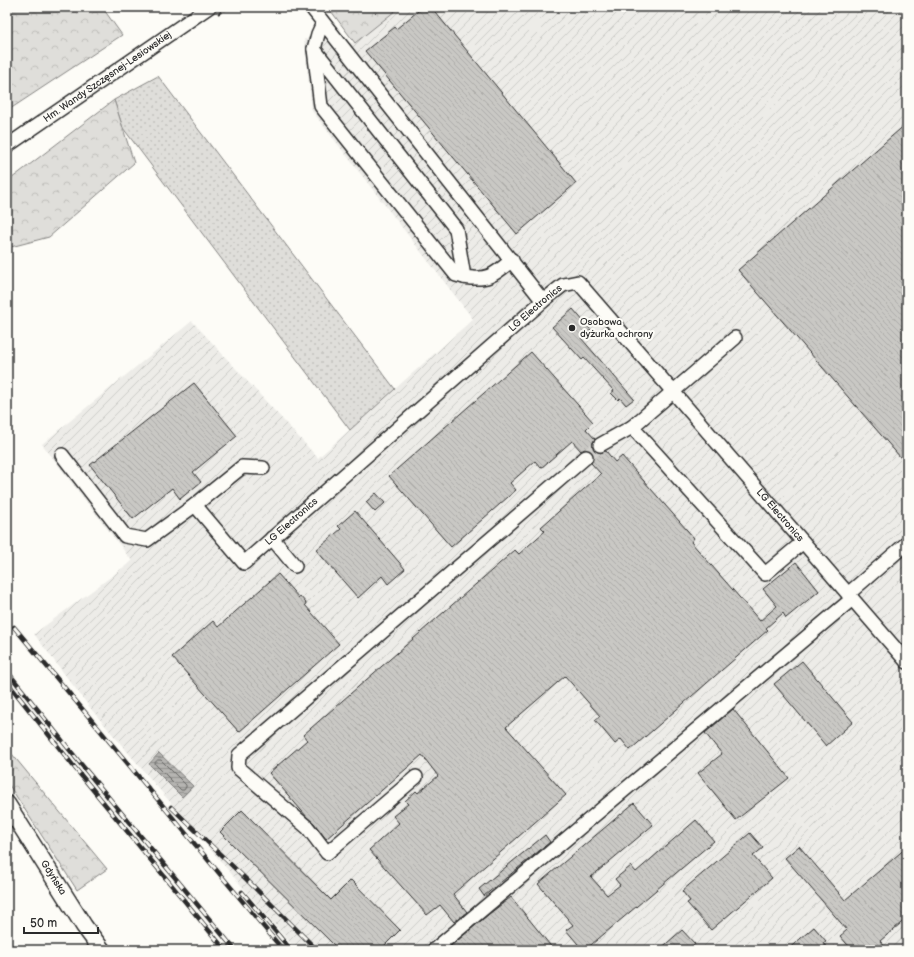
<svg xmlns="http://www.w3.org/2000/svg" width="914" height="957" viewBox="0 0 914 957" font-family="'Balsamiq Sans',sans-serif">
<defs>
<pattern id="industrial-furrows" width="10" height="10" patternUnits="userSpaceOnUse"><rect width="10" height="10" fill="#edece8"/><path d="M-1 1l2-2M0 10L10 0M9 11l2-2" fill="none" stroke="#cbcbc7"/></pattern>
<pattern id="grass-dots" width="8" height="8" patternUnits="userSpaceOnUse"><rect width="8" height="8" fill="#dfdeda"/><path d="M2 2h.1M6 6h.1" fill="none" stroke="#c0bfbb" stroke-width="1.8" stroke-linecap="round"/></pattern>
<pattern id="forest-crowns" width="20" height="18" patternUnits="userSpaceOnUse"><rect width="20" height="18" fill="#dfdeda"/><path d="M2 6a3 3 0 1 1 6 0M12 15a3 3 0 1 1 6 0" fill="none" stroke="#c0bfbb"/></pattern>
<pattern id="water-rules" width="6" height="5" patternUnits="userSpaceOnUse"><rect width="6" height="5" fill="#b5b4b1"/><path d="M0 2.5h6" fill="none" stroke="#939390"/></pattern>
<pattern id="building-back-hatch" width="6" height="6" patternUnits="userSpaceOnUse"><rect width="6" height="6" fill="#c9c8c4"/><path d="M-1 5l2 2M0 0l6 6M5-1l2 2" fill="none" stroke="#adaca9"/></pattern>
</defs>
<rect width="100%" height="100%" fill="#fdfcf7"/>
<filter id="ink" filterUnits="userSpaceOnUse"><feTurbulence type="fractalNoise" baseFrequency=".025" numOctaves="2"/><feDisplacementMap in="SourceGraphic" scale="8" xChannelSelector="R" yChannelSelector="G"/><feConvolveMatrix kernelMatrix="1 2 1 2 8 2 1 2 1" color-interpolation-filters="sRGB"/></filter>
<g filter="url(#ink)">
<!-- industrial -->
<path fill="url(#industrial-furrows)" d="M 400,7 L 907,7 L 907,950 L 296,950 L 91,709 L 34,634 L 132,561 L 42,444 L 192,321 L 318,458 L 473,319 L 312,111 L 304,39 L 355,43 Z"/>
<!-- grass -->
<path fill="url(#grass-dots)" stroke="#858482" d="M 158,76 L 395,389 L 350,430 L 123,128 L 114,100 Z"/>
<!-- forest -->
<path fill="url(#forest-crowns)" stroke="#858482" d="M 7,7 L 102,7 L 122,35 L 7,111 Z
M 328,7 L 400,7 L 355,43 Z
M 114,100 L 134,163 L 49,237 L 7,248 L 7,182 Z
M 7,748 L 107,869 L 77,890 L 7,782 Z"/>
<!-- water -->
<path fill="url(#water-rules)" stroke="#7e7d7b" d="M 159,753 L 193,786 L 182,797 L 149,764 Z"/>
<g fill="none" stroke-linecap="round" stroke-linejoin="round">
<!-- shore -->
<path stroke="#626261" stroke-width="1" d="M 158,760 L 161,760 L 186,785 L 186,787 L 184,790 L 181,790 L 156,765 L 155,763 Z"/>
</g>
<!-- building -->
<path fill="url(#building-back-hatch)" stroke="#2b2b2b" d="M 423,7 L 431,7 L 576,183 L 517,234 L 365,51 L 395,27 L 396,29 Z
M 907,123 L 907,465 L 738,270 Z
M 573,309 L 591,330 L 581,338 L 634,399 L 626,405 L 620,398 L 618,400 L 611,393 L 614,391 L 584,358 L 582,360 L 552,327 Z
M 531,352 L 593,422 L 586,429 L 595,439 L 592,445 L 593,449 L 600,453 L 606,451 L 615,462 L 622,456 L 694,538 L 691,542 L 760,621 L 777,606 L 763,589 L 796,562 L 819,591 L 786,618 L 783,613 L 766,628 L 768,630 L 630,750 L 621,739 L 615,744 L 595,720 L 600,716 L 565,676 L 506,727 L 566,795 L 453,894 L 467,912 L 454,922 L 440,905 L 427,915 L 369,850 L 399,823 L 393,816 L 408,804 L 405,801 L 416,791 L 418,793 L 438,776 L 422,755 L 326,839 L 314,823 L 307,817 L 269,773 L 307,740 L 303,735 L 515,550 L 519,554 L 545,531 L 541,527 L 601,474 L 591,463 L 594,456 L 592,452 L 585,449 L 581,451 L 572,441 L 541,468 L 535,461 L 510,483 L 516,490 L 451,547 L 389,476 Z
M 194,383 L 237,436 L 193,472 L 201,482 L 180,499 L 172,488 L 133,519 L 90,465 Z
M 376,493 L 385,503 L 375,512 L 366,502 Z
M 355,511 L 405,569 L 388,584 L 382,576 L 358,598 L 316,550 L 341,529 L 338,526 Z
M 278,574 L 299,598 L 300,596 L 306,603 L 305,605 L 339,644 L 239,732 L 172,657 L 213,621 L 218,627 Z
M 802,661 L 853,722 L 826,746 L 774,684 Z
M 733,709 L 789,778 L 736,820 L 698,773 L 722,754 L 705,733 Z
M 634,803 L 653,825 L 591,877 L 607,895 L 620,885 L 615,879 L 631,866 L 636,872 L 696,820 L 714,841 L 585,950 L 583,950 L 566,930 L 573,925 L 538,884 Z
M 242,810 L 331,900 L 351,880 L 400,930 L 380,950 L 339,950 L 220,832 Z
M 750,833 L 763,848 L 753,856 L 772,878 L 711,930 L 687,903 L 690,901 L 682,891 Z
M 545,835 L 550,842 L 484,896 L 479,889 Z
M 799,846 L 845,900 L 907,847 L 907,918 L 880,941 L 888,950 L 852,950 L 840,936 L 847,930 L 785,858 Z
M 511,897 L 554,950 L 446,950 L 489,914 Z
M 814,927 L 826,941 L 823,943 L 829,950 L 787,950 Z
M 682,930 L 695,944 L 688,950 L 659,950 Z"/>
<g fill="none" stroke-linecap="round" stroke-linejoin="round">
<!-- minor-tunnel -->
<path stroke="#d3d2ce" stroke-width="13" stroke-dasharray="13 6" stroke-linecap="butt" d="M 586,457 L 600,445"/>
<defs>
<g id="minor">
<path d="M 311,7 L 543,301"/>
<path d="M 323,23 L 318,34 L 314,49 L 456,229 L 464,277 C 488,281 494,275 512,260"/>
<path d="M 314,49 L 321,106 L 456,275 L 464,277"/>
<path id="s1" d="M 7,146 L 209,7"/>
<path d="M 632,427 L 765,574 L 803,542"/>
<path d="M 600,445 L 632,427 L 735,338"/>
<path d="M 62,455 L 125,536 L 147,540 L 195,505 L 242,467 L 263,468"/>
<path id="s2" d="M 195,505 L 244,563 L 543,301 L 563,285 L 578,282 L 907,662"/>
<path d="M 272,538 L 295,566"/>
<path d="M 848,594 L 907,543"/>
<path d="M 416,777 L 327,853 L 308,828 L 238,768 L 239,755 L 586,457"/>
<path d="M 434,950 L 852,599"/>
</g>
<g id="major">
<path id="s3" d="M 7,804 L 84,926 L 102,950"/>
</g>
</defs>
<!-- minor casing -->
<use href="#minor" stroke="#2b2b2b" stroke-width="16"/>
<!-- major casing -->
<use href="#major" stroke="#2b2b2b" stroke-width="19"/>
<!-- path -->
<path stroke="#2b2b2b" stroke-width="2" stroke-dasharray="4 3" stroke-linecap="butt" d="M 218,14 L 229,7"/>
<!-- minor -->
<use href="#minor" stroke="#fdfcf7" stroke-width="13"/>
<!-- major -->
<use href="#major" stroke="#fdfcf7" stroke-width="16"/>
<defs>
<path id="rail" d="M 14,627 L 283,950
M 7,671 L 80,763 L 235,950
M 7,682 L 75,768 L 225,950
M 171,807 L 246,879 L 317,950
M 242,892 L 291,950"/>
</defs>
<!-- rail casing -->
<use href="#rail" stroke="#2b2b2b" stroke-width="4.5"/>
<!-- rail -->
<use href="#rail" stroke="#fdfcf7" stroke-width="3" stroke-dasharray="9" stroke-linecap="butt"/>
</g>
</g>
<!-- markers -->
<circle fill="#2b2b2b" stroke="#fdfcf7" stroke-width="1.5" cx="572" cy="328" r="4"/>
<g text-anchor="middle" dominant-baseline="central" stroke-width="4" stroke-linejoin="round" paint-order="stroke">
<!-- street labels -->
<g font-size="10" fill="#2b2b2b" stroke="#fdfcf7">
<text stroke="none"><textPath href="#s1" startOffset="122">Hm. Wandy Szczęsnej-Lesiowskiej</textPath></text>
<text stroke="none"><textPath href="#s2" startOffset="463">LG Electronics</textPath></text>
<text stroke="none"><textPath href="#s2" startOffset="823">LG Electronics</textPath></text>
<text stroke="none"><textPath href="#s2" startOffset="139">LG Electronics</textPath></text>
<text stroke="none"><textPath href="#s3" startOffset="87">Gdyńska</textPath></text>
</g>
<!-- poi labels -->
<g font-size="10" fill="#2b2b2b" stroke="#fdfcf7" text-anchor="start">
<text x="580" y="322">Osobowa<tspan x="580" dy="12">dyżurka ochrony</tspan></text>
</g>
</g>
<!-- margin -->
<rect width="914" height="957" fill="none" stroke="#fdfcf7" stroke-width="24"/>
<rect x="12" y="12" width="890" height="933" fill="none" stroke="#2b2b2b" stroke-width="1.5" filter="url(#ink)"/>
<!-- scale -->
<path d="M24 927v6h74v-6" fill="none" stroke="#2b2b2b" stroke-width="2"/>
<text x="30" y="927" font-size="12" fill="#2b2b2b" stroke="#fdfcf7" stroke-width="3" paint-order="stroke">50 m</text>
</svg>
